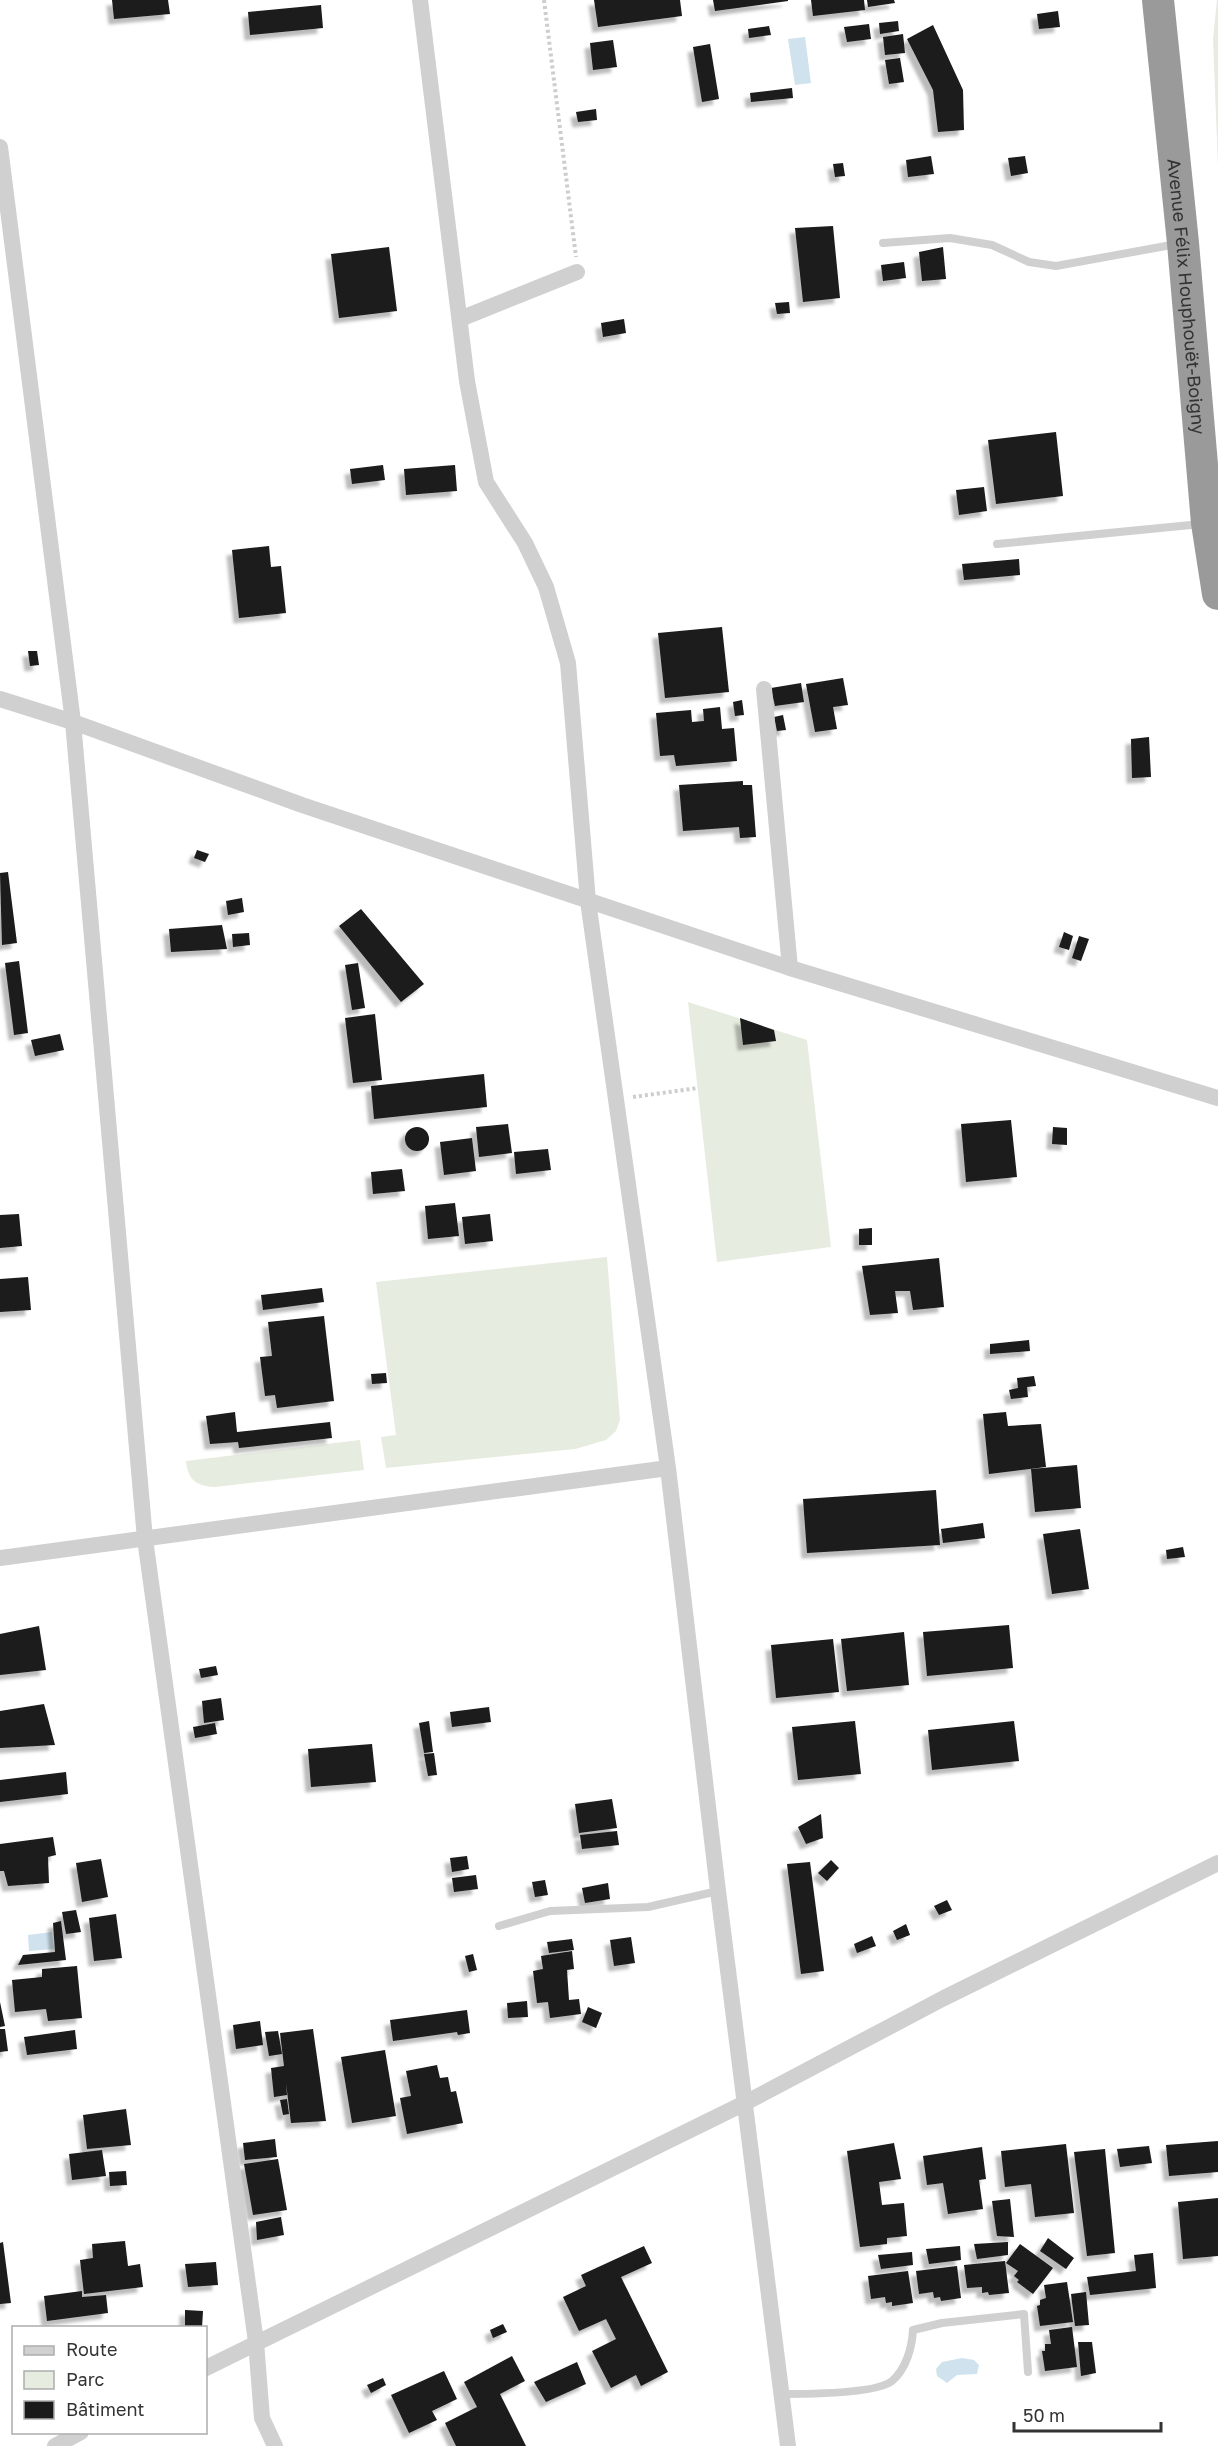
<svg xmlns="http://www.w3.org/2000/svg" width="1218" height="2446" viewBox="0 0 1218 2446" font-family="'Golos Text',sans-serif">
<defs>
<filter id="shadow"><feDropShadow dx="-5.5" dy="5.5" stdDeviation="1.5" flood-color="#0004"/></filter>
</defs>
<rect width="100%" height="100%" fill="#fff"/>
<!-- green -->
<path fill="#e6ecdf" d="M 1217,0 L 1218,0 L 1218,167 L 1213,39 Z
M 688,1002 L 807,1040 L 831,1247 L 717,1262 Z
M 607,1257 L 620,1420 L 616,1431 L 606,1440 L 575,1449 L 386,1468 L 381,1437 L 396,1435 L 376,1282 Z
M 360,1440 L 364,1470 L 215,1487 C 196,1486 188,1480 186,1461 Z"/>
<!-- water -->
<path fill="#cfe2ee" d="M 805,37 L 811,83 L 795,85 L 788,39 Z
M 52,1932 L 54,1949 L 29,1951 L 28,1935 Z
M 962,2358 L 974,2360 L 979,2365 L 977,2374 L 957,2375 L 947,2383 L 937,2376 L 936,2369 L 942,2362 Z"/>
<!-- building -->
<path fill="#1a1a1a" filter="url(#shadow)" d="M 112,0 L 168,0 L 170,14 L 114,19 Z
M 594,0 L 680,0 L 682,16 L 598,27 Z
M 713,0 L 788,0 L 788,1 L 715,11 Z
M 811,0 L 864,0 L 865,10 L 813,16 Z
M 867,0 L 894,0 L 895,3 L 868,7 Z
M 321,5 L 323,28 L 250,35 L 248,12 Z
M 1058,11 L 1060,27 L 1039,29 L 1037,14 Z
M 898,21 L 899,31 L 880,34 L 879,23 Z
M 869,24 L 871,39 L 847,42 L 844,27 Z
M 933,25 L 963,90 L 964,130 L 938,132 L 933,90 L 907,39 Z
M 769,26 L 771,35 L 749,38 L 748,29 Z
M 903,34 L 905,53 L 885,55 L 883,37 Z
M 613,40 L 617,67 L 593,70 L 590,43 Z
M 710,44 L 719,99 L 702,102 L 693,47 Z
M 900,58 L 904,82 L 889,84 L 885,60 Z
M 792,88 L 793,98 L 751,102 L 750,93 Z
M 596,109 L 597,120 L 578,122 L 576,112 Z
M 931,156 L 934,174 L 908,177 L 906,160 Z
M 1025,156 L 1028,173 L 1011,176 L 1008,158 Z
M 843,163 L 845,176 L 835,177 L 833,164 Z
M 833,226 L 840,298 L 803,302 L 795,228 Z
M 389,247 L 397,311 L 339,318 L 331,254 Z
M 943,247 L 946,279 L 922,281 L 919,252 Z
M 904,262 L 906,278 L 883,281 L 881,265 Z
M 789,302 L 790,313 L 777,314 L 775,303 Z
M 624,319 L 626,333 L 603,337 L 601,323 Z
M 1056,432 L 1063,496 L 996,504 L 988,440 Z
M 383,465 L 385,480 L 352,484 L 350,469 Z
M 455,465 L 457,491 L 406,495 L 404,469 Z
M 984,487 L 987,511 L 959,515 L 956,490 Z
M 269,546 L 271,567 L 281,566 L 286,613 L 239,618 L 232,550 Z
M 1019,559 L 1020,575 L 964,580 L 962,564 Z
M 722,627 L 729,692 L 665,698 L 658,633 Z
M 28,651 L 37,651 L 39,665 L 30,666 Z
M 843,678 L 848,705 L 833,707 L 837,729 L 815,732 L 806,684 Z
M 801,683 L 804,702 L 775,706 L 771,688 Z
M 742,700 L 744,715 L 735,716 L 733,702 Z
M 720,707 L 722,729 L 734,728 L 737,761 L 676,766 L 674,755 L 660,756 L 656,713 L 691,710 L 692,722 L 704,721 L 703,709 Z
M 783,715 L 786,730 L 777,731 L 774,717 Z
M 1149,737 L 1151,777 L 1132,778 L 1131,739 Z
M 743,781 L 743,785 L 752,785 L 756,837 L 740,838 L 739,827 L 683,831 L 679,785 Z
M 197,850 L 209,854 L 205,862 L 194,858 Z
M 8,872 L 17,943 L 2,945 L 0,873 Z
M 242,898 L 244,912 L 228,915 L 226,901 Z
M 361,909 L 424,984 L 401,1002 L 339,926 Z
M 222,925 L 227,949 L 171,952 L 169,929 Z
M 1064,932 L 1073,936 L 1069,950 L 1059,947 Z
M 249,933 L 250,945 L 233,947 L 232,934 Z
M 1079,936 L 1089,939 L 1081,961 L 1072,958 Z
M 19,961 L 28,1033 L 14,1035 L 5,963 Z
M 358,963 L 365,1008 L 352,1010 L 345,965 Z
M 375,1014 L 382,1080 L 353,1083 L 345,1018 Z
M 740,1018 L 774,1030 L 776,1041 L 743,1045 Z
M 60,1034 L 64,1050 L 35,1056 L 31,1040 Z
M 484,1074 L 487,1107 L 374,1119 L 371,1086 Z
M 1011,1120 L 1017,1177 L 966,1182 L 961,1124 Z
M 508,1124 L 512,1153 L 479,1157 L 476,1127 Z
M405 1139a12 12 0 1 1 24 0a12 12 0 1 1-24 0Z
M 1053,1127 L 1067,1128 L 1067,1145 L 1052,1144 Z
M 472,1138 L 476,1171 L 444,1175 L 440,1142 Z
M 548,1149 L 551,1170 L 516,1174 L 514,1152 Z
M 402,1169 L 405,1191 L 373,1194 L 371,1172 Z
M 455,1203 L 459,1236 L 428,1239 L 425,1206 Z
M 19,1214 L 22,1246 L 0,1248 L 0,1215 Z
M 490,1214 L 493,1241 L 465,1244 L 462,1217 Z
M 872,1228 L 872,1245 L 859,1245 L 859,1229 Z
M 939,1258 L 944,1307 L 913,1310 L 910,1291 L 895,1291 L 898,1313 L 870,1315 L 862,1266 Z
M 28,1277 L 31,1310 L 0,1312 L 0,1279 Z
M 322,1288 L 324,1302 L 263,1310 L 261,1295 Z
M 324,1316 L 334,1401 L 277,1408 L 275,1395 L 265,1396 L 260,1357 L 272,1356 L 268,1322 Z
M 1029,1340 L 1030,1351 L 990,1354 L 990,1344 Z
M 386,1373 L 387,1383 L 372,1384 L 371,1374 Z
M 1034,1376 L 1036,1386 L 1027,1387 L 1028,1397 L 1011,1399 L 1009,1390 L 1018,1388 L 1017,1378 Z
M 235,1412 L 237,1432 L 330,1422 L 332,1438 L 239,1448 L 238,1442 L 210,1444 L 206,1416 Z
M 1006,1412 L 1008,1426 L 1041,1424 L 1046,1467 L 989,1474 L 983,1414 Z
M 1077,1465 L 1081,1508 L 1035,1512 L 1031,1469 Z
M 936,1490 L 940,1545 L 807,1553 L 803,1499 Z
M 983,1523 L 985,1538 L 943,1543 L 941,1529 Z
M 1080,1529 L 1089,1589 L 1052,1594 L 1043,1534 Z
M 1183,1547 L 1185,1557 L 1167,1559 L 1166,1550 Z
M 1009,1625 L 1013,1668 L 927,1676 L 923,1632 Z
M 39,1626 L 46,1670 L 0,1675 L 0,1634 Z
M 904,1632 L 909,1685 L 847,1691 L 841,1639 Z
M 833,1639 L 839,1692 L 776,1698 L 771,1645 Z
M 216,1666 L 218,1675 L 201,1678 L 199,1669 Z
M 221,1698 L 224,1720 L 204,1723 L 202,1701 Z
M 44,1704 L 55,1745 L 0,1748 L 0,1711 Z
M 489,1707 L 491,1722 L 452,1727 L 450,1712 Z
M 429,1721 L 433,1752 L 424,1753 L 419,1723 Z
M 855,1721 L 861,1774 L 798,1780 L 792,1727 Z
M 1014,1721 L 1019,1761 L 932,1770 L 928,1730 Z
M 215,1723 L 217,1734 L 195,1738 L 193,1727 Z
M 372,1744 L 376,1782 L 311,1787 L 308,1749 Z
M 434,1753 L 437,1775 L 428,1776 L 424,1754 Z
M 66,1772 L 68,1794 L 0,1802 L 0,1780 Z
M 612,1799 L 617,1828 L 579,1833 L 575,1804 Z
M 821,1814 L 823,1838 L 806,1844 L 798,1827 Z
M 617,1831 L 619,1845 L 582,1849 L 580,1835 Z
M 53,1837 L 56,1855 L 48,1857 L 49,1883 L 8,1886 L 4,1871 L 0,1871 L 0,1844 Z
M 467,1856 L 469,1869 L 452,1872 L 450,1858 Z
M 101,1859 L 108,1897 L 82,1902 L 76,1863 Z
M 831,1860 L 839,1868 L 827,1881 L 818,1873 Z
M 810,1862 L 824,1971 L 801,1974 L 787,1864 Z
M 476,1875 L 478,1889 L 454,1892 L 452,1878 Z
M 545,1880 L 548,1895 L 535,1897 L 532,1882 Z
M 608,1883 L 610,1899 L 585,1903 L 582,1888 Z
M 947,1900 L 952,1910 L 939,1915 L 934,1906 Z
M 76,1910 L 81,1932 L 66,1934 L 62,1912 Z
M 116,1914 L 122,1958 L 94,1961 L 89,1918 Z
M 61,1921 L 66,1960 L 18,1965 L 23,1955 L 55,1952 L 53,1923 Z
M 906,1924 L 910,1935 L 897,1940 L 893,1931 Z
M 872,1936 L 876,1946 L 857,1953 L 854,1944 Z
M 631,1937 L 635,1963 L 614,1966 L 610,1940 Z
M 572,1939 L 574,1950 L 549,1953 L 547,1942 Z
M 572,1951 L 574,1969 L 567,1970 L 569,2000 L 579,1999 L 581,2014 L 550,2018 L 548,2002 L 537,2003 L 533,1971 L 543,1969 L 541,1956 Z
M 473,1954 L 477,1970 L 469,1972 L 465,1956 Z
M 77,1966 L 82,2018 L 48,2021 L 46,2009 L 15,2012 L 12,1980 L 42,1977 L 42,1969 Z
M 527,2001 L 528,2017 L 508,2018 L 507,2003 Z
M 0,2002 L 5,2026 L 0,2027 Z
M 588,2007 L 602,2013 L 596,2028 L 582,2022 Z
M 467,2010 L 470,2033 L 458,2035 L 457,2032 L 393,2041 L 390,2020 Z
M 260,2021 L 263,2045 L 236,2049 L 233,2025 Z
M 0,2029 L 5,2029 L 8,2051 L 0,2052 Z
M 313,2029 L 326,2121 L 291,2123 L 286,2083 L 287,2095 L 274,2097 L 271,2068 L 284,2066 L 280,2033 Z
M 75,2030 L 77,2049 L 27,2055 L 24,2037 Z
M 278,2031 L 282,2054 L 269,2056 L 265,2032 Z
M 385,2050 L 396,2116 L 352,2123 L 341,2057 Z
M 437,2065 L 440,2078 L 448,2077 L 451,2092 L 456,2091 L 463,2123 L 407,2134 L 400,2098 L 411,2096 L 406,2071 Z
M 287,2099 L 289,2114 L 283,2115 L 280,2100 Z
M 126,2109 L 131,2145 L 87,2149 L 83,2115 Z
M 275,2139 L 277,2157 L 245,2160 L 243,2143 Z
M 1218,2141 L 1218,2172 L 1169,2176 L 1166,2145 Z
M 894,2143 L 901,2179 L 879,2182 L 882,2205 L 904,2203 L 907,2236 L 887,2238 L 887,2244 L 860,2247 L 847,2151 Z
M 1066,2144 L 1074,2213 L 1035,2217 L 1031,2184 L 1005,2187 L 1001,2151 Z
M 1149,2146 L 1152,2163 L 1120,2167 L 1117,2149 Z
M 982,2147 L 986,2179 L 979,2180 L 983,2209 L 948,2214 L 943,2183 L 927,2185 L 923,2156 Z
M 1105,2149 L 1115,2253 L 1087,2256 L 1074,2152 Z
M 102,2150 L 106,2176 L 72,2180 L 69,2154 Z
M 278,2159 L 287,2210 L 253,2215 L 244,2164 Z
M 126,2171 L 127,2185 L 110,2186 L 109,2172 Z
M 1218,2198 L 1218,2256 L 1183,2259 L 1178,2202 Z
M 1010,2199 L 1014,2237 L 997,2236 L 992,2201 Z
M 281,2217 L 284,2235 L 257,2240 L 256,2222 Z
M 1048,2238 L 1074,2258 L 1066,2269 L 1040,2251 Z
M 125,2241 L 128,2266 L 140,2264 L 143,2287 L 84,2294 L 80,2260 L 93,2258 L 92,2244 Z
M 3,2242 L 11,2303 L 0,2304 L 0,2243 Z
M 1008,2242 L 1008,2255 L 977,2259 L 974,2244 Z
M 1020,2244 L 1053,2268 L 1033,2294 L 1017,2282 L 1019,2280 L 1014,2276 L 1018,2271 L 1006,2263 Z
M 644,2246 L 652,2263 L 621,2277 L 668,2372 L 641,2386 L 636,2375 L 611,2388 L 592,2351 L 616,2339 L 606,2319 L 579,2331 L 563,2297 L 586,2286 L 581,2275 Z
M 960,2246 L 961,2260 L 929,2264 L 926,2249 Z
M 912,2252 L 913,2265 L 881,2269 L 878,2255 Z
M 1153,2253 L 1156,2288 L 1090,2295 L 1087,2277 L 1136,2271 L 1134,2255 Z
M 1005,2261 L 1009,2293 L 989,2295 L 988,2292 L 982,2293 L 982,2287 L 967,2288 L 964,2265 Z
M 216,2262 L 218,2285 L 188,2287 L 185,2264 Z
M 957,2266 L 961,2298 L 941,2301 L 940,2297 L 934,2298 L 933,2292 L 919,2294 L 916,2271 Z
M 908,2271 L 913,2303 L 892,2306 L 892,2302 L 886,2303 L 885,2297 L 871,2299 L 868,2276 Z
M 1067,2282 L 1073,2322 L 1040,2326 L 1037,2306 L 1040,2305 L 1040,2300 L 1046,2298 L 1044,2285 Z
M 82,2291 L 82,2297 L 106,2295 L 108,2313 L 47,2321 L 44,2296 Z
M 1086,2292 L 1089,2325 L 1075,2326 L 1071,2294 Z
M 185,2310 L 203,2311 L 202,2328 L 185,2328 Z
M 503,2324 L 507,2332 L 493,2338 L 490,2330 Z
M 1072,2327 L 1077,2367 L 1045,2371 L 1042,2351 L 1045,2351 L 1045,2344 L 1051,2344 L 1049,2330 Z
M 1078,2342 L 1092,2342 L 1096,2373 L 1081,2376 Z
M 512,2356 L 525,2381 L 500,2394 L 526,2446 L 456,2446 L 445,2423 L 477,2407 L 464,2382 Z
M 577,2362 L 586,2384 L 546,2402 L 534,2382 Z
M 444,2371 L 457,2399 L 432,2411 L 437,2420 L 409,2433 L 391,2395 Z
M 383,2378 L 386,2385 L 371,2393 L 367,2385 Z"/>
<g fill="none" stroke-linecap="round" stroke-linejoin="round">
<!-- path -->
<path stroke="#cdcdcd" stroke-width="4" stroke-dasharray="3 3" stroke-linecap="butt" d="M 544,0 L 576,257
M 633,1097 L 698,1088"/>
<!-- lane -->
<path stroke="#d0d0d0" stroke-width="8" d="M 883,243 L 950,238 L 992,245 L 1029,262 L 1056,266 L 1177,244
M 997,544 L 1201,524
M 499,1926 L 550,1911 L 648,1907 L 718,1891
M 782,2394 C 805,2394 876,2394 892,2381 C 906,2369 912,2348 913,2330 L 942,2323 L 1024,2314 L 1028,2372"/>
<!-- street -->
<path stroke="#d0d0d0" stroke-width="16" d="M 420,0 L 467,381 L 486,482 L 525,543 L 546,587 L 568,663 L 588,901 L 668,1468 L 718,1891 L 788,2446
M 0,147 L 73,722 L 145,1539 L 256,2342 L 262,2418 L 275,2446
M 460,319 L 577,272
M 764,689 L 790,968
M 0,699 L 73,722 L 302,805 L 790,968 L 1218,1098
M 0,1558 L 668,1468
M 206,2368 L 745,2103 L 944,1998 L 1218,1863
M 55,2446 L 81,2432"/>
<!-- highway -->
<path stroke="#9a9a9a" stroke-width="32" id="s1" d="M 1158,0 L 1183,243 L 1207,523 L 1218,594"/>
</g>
<g text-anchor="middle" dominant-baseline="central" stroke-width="6" stroke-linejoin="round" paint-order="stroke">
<!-- street labels -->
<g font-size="18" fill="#333" stroke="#fff">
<text stroke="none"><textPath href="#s1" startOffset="298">Avenue Félix Houphouët-Boigny</textPath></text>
</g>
</g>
<!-- legend -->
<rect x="12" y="2326" width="195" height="108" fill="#ffffff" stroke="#adadad" stroke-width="1.5"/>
<rect x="24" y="2346" width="30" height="9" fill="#d0d0d0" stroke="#adadad" stroke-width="1.5"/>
<text x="66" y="2356" font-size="18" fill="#333333">Route</text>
<rect x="24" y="2371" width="30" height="18" fill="#e6ecdf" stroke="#adadad" stroke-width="1.5"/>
<text x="66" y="2386" font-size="18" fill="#333333">Parc</text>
<rect x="24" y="2401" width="30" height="18" fill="#1a1a1a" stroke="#adadad" stroke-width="1.5"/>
<text x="66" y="2416" font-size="18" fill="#333333">Bâtiment</text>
<!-- scale -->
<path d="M1014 2422v9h147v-9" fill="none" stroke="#333333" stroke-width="3"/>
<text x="1023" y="2422" font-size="18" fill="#333333" stroke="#ffffff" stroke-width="4.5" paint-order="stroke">50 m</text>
</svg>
